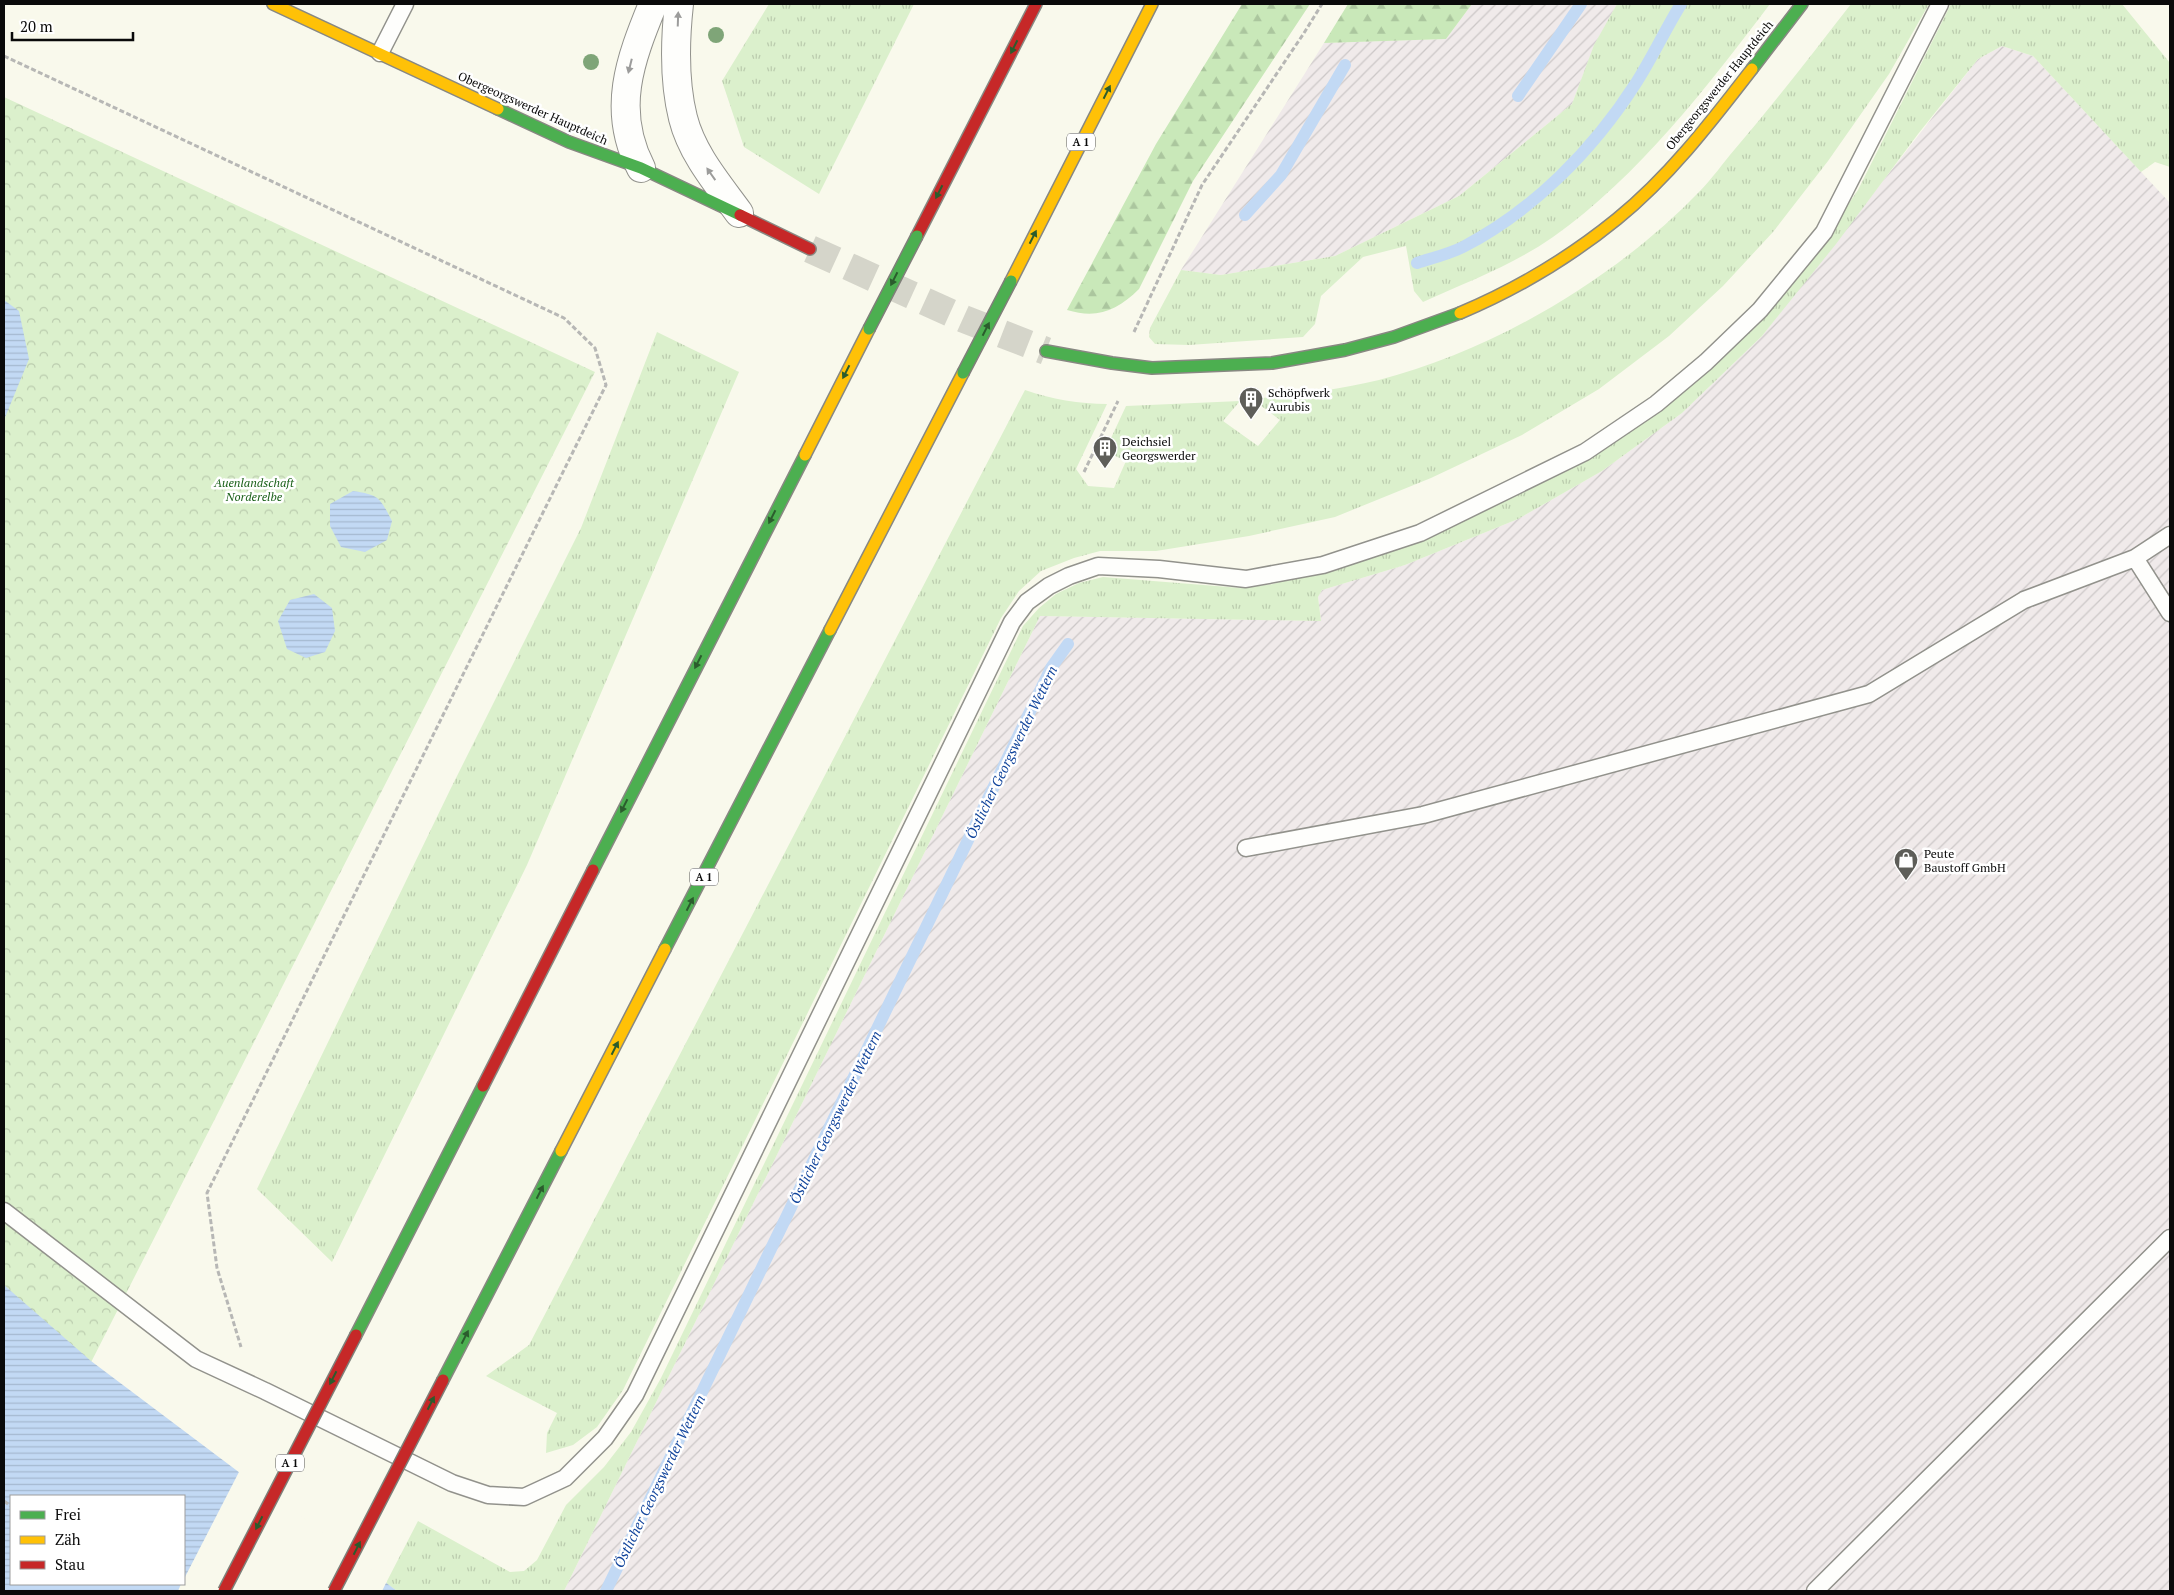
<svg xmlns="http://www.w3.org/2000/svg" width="2174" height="1595" viewBox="0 0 2174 1595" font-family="'PT Serif',serif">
<defs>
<pattern id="industrial-furrows" width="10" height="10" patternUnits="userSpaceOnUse" patternTransform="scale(1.25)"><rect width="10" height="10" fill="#f0eaea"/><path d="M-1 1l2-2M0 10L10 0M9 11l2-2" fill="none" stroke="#ccc7c7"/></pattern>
<pattern id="grass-tufts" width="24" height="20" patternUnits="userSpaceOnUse" patternTransform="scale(1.25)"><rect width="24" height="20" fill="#dbf0cc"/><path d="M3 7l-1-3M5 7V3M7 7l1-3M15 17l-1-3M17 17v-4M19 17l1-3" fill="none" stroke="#bbccae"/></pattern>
<pattern id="forest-firs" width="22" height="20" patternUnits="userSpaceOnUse" patternTransform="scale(1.25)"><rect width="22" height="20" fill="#c9e8b9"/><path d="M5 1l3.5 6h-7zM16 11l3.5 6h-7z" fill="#abc69e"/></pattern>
<pattern id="park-crowns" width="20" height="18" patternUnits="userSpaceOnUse" patternTransform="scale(1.25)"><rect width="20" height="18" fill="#dbf0cc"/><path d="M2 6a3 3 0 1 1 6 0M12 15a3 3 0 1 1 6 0" fill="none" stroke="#bbccae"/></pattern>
<pattern id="water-rules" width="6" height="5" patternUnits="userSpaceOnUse" patternTransform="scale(1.25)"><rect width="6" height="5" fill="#c2d9f4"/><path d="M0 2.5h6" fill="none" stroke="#a5b9d0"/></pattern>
</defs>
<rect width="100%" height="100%" fill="#f9f9ec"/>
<!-- industrial -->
<path fill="url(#industrial-furrows)" d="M 1472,4 L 1617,4 L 1594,46 L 1572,104 L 1459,196 L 1335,256 L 1221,275 L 1181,270 L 1324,43 L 1446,39 Z
M 2002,46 L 2033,56 L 2170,203 L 2170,1591 L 564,1591 L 1040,616 L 1321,621 L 1318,597 L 1322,590 L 1405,565 L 1518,519 L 1602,471 L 1682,413 L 1762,336 L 1978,59 Z"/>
<!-- grass -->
<path fill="url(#grass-tufts)" d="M 769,4 L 914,4 L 819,194 L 744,147 L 722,81 Z
M 1617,4 L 1770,4 C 1708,86 1638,177 1553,237 C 1513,265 1467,282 1423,302 L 1414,291 L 1406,246 L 1363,257 L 1321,296 L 1315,324 L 1303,337 L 1189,345 L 1155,344 L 1149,337 L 1150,328 L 1181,270 L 1221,275 L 1335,256 L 1459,196 L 1572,104 L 1594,45 Z
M 1851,4 L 1929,4 L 1889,74 L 1828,161 L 1773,232 L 1723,286 L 1669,336 L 1599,389 L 1522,435 L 1431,478 L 1335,517 L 1249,536 L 1156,551 L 1100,551 L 1074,558 L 1041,571 L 1019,591 L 1001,618 L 623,1390 L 597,1427 L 573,1445 L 546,1453 L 547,1433 L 557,1413 L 486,1376 L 529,1345 L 1025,390 C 1051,399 1080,404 1107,404 L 1076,469 L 1088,486 L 1114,488 L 1126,461 L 1105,451 L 1126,406 L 1240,401 L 1223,421 L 1258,446 L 1280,420 L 1252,399 C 1295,395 1337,390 1379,380 C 1495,350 1616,278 1699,192 C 1712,179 1723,163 1735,149 C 1775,102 1813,53 1851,4 Z
M 1951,4 L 2122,4 L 2170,63 L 2170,167 L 2155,162 L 2141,172 L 2033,56 L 2002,46 L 1978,59 L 1918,134 L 1836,244 L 1762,336 L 1682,413 L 1602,471 L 1518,519 L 1405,565 L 1322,590 L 1318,597 L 1321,621 L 1040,616 L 564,1591 L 397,1591 L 386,1583 L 418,1521 L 510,1572 L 524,1571 L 537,1560 L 566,1505 L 604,1467 L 631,1432 L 661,1378 L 1023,626 L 1039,608 L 1056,594 L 1079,583 L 1103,577 L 1241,588 L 1273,584 L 1346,563 L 1627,432 L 1812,257 L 1858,190 Z
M 657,332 L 739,372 L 527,865 L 332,1262 L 257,1189 L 450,790 L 581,528 Z"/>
<!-- forest -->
<path fill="url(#forest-firs)" d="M 1242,4 L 1310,4 L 1193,181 L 1139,289 C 1117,311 1097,319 1067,310 L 1156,144 Z
M 1348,4 L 1472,4 L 1446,39 L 1324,43 Z"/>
<!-- park -->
<path fill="url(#park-crowns)" d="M 4,97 L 595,372 L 23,1496 L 11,1496 L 4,1534 Z"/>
<!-- water -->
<path fill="url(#water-rules)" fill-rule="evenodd" d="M 4,300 L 19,311 L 29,359 L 4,420 Z
M 353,491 C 380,495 380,498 392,521 L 387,540 L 365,552 L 341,547 L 330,526 L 330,504 Z
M 314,594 L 332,608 L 335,631 L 325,652 L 306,658 L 287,649 L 278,621 L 290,600 Z
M 4,1285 L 91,1361 L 397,1591 L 4,1591 ZM 11,1496 L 184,1496 L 184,1584 L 11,1584 Z"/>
<!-- pier -->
<path fill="#f9f9ec" d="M 240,1470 L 387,1581 L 382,1591 L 178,1591 L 181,1584 L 184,1584 L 184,1579 Z"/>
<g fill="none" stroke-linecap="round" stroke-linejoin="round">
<!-- stream -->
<path stroke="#c2d9f4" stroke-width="12" d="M 1518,96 L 1581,4
M 1245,215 L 1281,175 L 1345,65
M 1417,263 C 1432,258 1449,254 1463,247 C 1534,210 1593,150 1636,83 C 1652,58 1665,30 1681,4
M 606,1591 L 1051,668 L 1068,644"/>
<!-- secondary-tunnel -->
<path stroke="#d5d5ca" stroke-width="28" stroke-dasharray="28 14" stroke-linecap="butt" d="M 810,249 L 964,319 L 1046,351"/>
<defs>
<path id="lane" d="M 380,53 L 405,4
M 2135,558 L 2170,613
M 1246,848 L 1423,815 L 1869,694 L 2024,600 L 2135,558 L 2170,535
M 4,1211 L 196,1359 L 265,1391 L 452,1483 L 488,1495 L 524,1497 L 565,1478 L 605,1438 L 635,1395 L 1012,622 L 1027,602 L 1049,586 L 1069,576 L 1098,566 L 1159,569 L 1246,579 L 1323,565 L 1420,533 L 1585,452 L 1656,404 L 1706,362 L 1760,310 L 1824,232 L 1940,4
M 1815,1591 L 2170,1238"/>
<path id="street" d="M 679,4 C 675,40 674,82 683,118 C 692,154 718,184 739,213
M 641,168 C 611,110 630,60 653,4"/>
<path id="fast" d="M 1752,69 L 1802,4
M 498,109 L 569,142 L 641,168 L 740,215
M 1046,351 L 1112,363 L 1152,368 L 1272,363 L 1345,350 L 1394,337 L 1460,313
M 593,870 L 805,455
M 665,949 L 830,630
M 356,1335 L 483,1086
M 443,1380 L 561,1151"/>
<path id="slow" d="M 273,4 L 498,109
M 1011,281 L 1152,4
M 1460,313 C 1517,289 1569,258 1617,219 C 1669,177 1711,122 1752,69
M 805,455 L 869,329
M 830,630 L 963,373
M 561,1151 L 665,949"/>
<path id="jam" d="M 740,215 L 810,249
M 917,236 L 1036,4
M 483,1086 L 593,870"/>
</defs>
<!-- lane casing -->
<use href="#lane" stroke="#92928c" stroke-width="19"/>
<!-- street casing -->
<use href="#street" stroke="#92928c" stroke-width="30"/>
<!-- fast casing -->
<use href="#fast" stroke="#888882" stroke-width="14"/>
<!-- slow casing -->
<use href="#slow" stroke="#888882" stroke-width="14"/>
<!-- jam casing -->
<use href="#jam" stroke="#888882" stroke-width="14"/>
<!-- path -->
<path stroke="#b7b7b5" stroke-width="3" stroke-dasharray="5 2.5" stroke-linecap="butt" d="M 4,56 L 564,318 L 595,348 L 606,385 L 207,1193 L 217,1268 L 241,1347
M 1134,332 L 1202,185 L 1304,33 L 1322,4
M 1084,472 L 1118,401
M 4,1501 L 11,1506"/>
<!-- lane -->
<use href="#lane" stroke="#fefefc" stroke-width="16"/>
<!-- street -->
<use href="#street" stroke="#fefefc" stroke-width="28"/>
<!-- fast -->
<use href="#fast" stroke="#4caf50" stroke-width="11"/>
<!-- slow -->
<use href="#slow" stroke="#ffc107" stroke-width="11"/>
<!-- jam -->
<use href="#jam" stroke="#c62828" stroke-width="11"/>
<defs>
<path id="fast-bridge" d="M 869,329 L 917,236
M 963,373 L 1011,281"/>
<path id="jam-bridge" d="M 224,1591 L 356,1335
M 334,1591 L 443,1380"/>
</defs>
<!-- fast-bridge casing -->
<use href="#fast-bridge" stroke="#7f7f79" stroke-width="14" stroke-linecap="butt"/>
<!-- jam-bridge casing -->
<use href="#jam-bridge" stroke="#7f7f79" stroke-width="14" stroke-linecap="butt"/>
<!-- fast-bridge -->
<use href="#fast-bridge" stroke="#4caf50" stroke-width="11"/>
<!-- jam-bridge -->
<use href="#jam-bridge" stroke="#c62828" stroke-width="11"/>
</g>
<!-- trees -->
<g fill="#7fa578">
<circle cx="716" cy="35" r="8"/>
<circle cx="591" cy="62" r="8"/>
</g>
<!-- one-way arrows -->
<defs><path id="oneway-solid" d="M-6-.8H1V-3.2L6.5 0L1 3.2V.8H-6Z" transform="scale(1.25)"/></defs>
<g fill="#9c9c9b">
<use href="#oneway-solid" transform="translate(678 19) rotate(-88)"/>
<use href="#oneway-solid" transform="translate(630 66) rotate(104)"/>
<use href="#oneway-solid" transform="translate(711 174) rotate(-125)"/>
</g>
<g fill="#2b5c2d">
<use href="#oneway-solid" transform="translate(1014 47) rotate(117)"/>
<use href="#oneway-solid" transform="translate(1107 92) rotate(-63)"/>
<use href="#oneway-solid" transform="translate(939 192) rotate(117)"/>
<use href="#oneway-solid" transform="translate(1033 237) rotate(-63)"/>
<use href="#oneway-solid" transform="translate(894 279) rotate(117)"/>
<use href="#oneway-solid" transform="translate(986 329) rotate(-63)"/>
<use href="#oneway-solid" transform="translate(846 372) rotate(117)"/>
<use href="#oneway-solid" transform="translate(772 517) rotate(117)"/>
<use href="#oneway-solid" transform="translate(698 662) rotate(117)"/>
<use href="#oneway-solid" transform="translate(624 806) rotate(117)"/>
<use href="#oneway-solid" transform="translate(690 904) rotate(-63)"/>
<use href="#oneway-solid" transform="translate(615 1048) rotate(-63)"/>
<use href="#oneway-solid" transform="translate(540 1192) rotate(-63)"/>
<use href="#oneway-solid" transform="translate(465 1337) rotate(-63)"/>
<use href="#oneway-solid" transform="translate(333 1378) rotate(117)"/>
<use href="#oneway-solid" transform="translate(431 1403) rotate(-63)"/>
<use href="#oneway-solid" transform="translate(259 1523) rotate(117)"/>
<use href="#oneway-solid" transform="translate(357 1548) rotate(-63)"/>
</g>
<!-- icons -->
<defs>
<symbol id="building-pin" viewBox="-11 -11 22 30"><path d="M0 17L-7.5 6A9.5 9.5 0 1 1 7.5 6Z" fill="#5e5e59" stroke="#fff"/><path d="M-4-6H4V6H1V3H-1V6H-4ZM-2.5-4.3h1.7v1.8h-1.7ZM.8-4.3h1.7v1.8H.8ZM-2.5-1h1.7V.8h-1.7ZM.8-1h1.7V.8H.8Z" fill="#fff"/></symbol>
<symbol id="shop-pin" viewBox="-11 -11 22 30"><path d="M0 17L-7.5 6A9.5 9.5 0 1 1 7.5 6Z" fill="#5e5e59" stroke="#fff"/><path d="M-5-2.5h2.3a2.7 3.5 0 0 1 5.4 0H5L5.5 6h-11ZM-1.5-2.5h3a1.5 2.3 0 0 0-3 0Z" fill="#fff"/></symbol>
</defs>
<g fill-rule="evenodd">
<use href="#building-pin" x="1237" y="385" width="28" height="38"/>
<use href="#building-pin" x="1091" y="434" width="28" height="38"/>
<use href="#shop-pin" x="1892" y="846" width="28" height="38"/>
</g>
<g text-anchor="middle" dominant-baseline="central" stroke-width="5" stroke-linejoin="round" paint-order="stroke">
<!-- shield labels -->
<g fill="#fff" stroke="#545454" stroke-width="1">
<rect x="1067" y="133.5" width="28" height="17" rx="4"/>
<rect x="690" y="868.5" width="28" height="17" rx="4"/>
<rect x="276" y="1454.5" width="28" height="17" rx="4"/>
</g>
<g font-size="11" font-weight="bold" fill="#0a0a0a">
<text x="1081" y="142">A 1</text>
<text x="704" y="877">A 1</text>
<text x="290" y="1463">A 1</text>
</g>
<!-- street labels -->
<g font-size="12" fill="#0a0a0a" stroke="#fff">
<text transform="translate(1719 85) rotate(-51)">Obergeorgswerder Hauptdeich</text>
<text transform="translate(533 108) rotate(24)">Obergeorgswerder Hauptdeich</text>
</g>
<!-- poi labels -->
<g font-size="12" fill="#0a0a0a" stroke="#fff" text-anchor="start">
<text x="1268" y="392">Schöpfwerk<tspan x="1268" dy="14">Aurubis</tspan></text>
<text x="1122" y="441">Deichsiel<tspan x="1122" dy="14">Georgswerder</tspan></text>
<text x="1924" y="853">Peute<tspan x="1924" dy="14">Baustoff GmbH</tspan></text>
</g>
<!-- park labels -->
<g font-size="12" font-style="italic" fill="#1b611a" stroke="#fff">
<text x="254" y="482">Auenlandschaft<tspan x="254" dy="14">Norderelbe</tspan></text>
</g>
<!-- water labels -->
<g font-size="14" font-style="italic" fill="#12459c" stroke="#fff">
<text transform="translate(1011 752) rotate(-64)">Östlicher Georgswerder Wettern</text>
<text transform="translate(835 1117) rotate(-64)">Östlicher Georgswerder Wettern</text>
<text transform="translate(659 1481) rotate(-64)">Östlicher Georgswerder Wettern</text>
</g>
</g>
<!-- border -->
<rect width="2174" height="1595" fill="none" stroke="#0a0a0a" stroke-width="10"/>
<!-- legend -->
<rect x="10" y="1495" width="175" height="90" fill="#ffffff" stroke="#9d9d9d"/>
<rect x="20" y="1511" width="25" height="8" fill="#4caf50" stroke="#9d9d9d"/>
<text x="55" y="1520" font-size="15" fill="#0a0a0a">Frei</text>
<rect x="20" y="1536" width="25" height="8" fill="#ffc107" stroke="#9d9d9d"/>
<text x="55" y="1545" font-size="15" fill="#0a0a0a">Zäh</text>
<rect x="20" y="1561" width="25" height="8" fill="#c62828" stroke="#9d9d9d"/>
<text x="55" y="1570" font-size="15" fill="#0a0a0a">Stau</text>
<!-- scale -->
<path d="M12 32v8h121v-8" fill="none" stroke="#0a0a0a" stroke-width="2.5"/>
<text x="20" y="32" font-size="15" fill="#0a0a0a" stroke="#ffffff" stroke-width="4" paint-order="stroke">20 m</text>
</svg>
